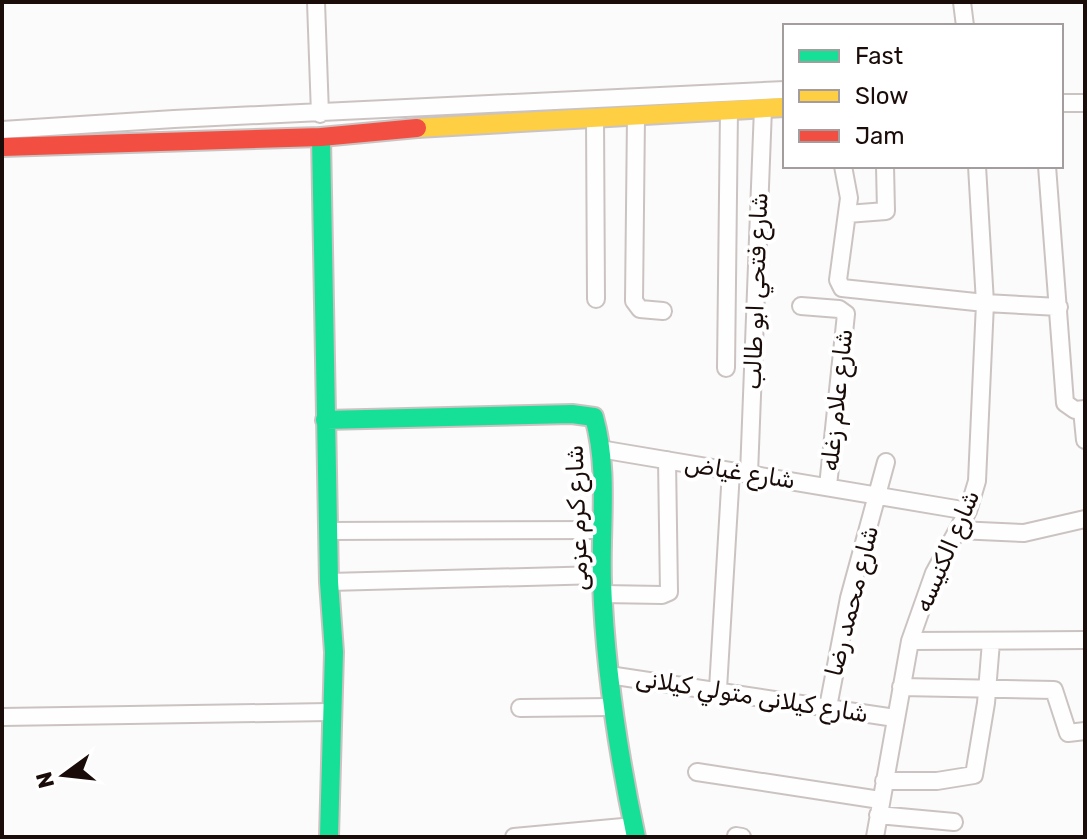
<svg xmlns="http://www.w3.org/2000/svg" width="1087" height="839" viewBox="0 0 1087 839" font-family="Rubik,Cairo,sans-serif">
<rect width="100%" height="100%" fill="#fbfbfb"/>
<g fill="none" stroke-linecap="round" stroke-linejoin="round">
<defs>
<path id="street" d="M 316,2 L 320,114
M 962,2 L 965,26
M 1061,103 L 1085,103
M 636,116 L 634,301 L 640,309 L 663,311
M 595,117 L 596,299
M 2,130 L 174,119 L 785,90
M 843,166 L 849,198 L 838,280 L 842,288 L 985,303 L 1059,307
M 1047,166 L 1065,403 L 1075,410 L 1085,409
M 847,214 L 886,211 L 885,166
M 801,306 L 839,309 L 846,314 L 828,486
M 726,368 L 729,110
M 1082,410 L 1085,440
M 600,449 L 968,511
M 749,474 L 763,108
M 958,530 L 1024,533 L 1085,519
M 328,531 L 600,530
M 329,582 L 602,575
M 603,594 L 662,595 L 669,592 L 667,460
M 910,641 L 1085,640
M 609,675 L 895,718
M 901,687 L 1054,690 L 1068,733 L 1085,731
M 718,689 L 731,471
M 828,707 L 849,598 L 886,462
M 520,708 L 611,707
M 2,717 L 329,712
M 697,772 L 880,800
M 884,781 L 937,781 L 974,775 L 986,703 L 991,642
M 878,815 L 954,822
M 736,836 L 742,837
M 514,837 L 634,826
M 875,837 L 910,641 L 934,573 L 968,511 L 977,481 L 985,303 L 977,166"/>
<path id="fast" d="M 321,137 L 329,582 L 334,652 L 329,837
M 325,420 L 572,414 L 594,417 C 609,470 600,527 602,582 C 605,668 618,753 636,837"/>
<path id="slow" d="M 417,128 L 785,107"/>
<path id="jam" d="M 2,147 L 321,137 L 417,128"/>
</defs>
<!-- street casing -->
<use href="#street" stroke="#cbc3c1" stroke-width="20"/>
<!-- fast casing -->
<use href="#fast" stroke="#cbc3c1" stroke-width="22"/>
<!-- slow casing -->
<use href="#slow" stroke="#cbc3c1" stroke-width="22"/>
<!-- jam casing -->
<use href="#jam" stroke="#cbc3c1" stroke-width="22"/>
<!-- street -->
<use href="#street" stroke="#fefefe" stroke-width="16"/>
<!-- fast -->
<use href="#fast" stroke="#16e098" stroke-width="18"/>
<!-- slow -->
<use href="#slow" stroke="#ffcf43" stroke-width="18"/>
<!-- jam -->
<use href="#jam" stroke="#f24e42" stroke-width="18"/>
</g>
<g text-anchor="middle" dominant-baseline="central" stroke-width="8" stroke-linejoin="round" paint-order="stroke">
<!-- street labels -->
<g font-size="24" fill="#1a0d09" stroke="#fff">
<text transform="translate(756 291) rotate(-88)">شارع فتحي ابو طالب</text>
<text transform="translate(837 400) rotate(-84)">شارع علام زغله</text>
<text transform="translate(740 472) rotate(9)">شارع غياض</text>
<text transform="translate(577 518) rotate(-92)">شارع كرم عزمى</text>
<text transform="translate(947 551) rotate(-67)">شارع الكنيسه</text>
<text transform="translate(852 601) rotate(-76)">شارع محمد رضا</text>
<text transform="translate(752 696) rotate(9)">شارع كيلانى متولي كيلانى</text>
</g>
</g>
<!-- border -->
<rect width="1087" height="839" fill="none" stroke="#1a0d09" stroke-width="8"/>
<!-- legend -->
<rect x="783" y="24" width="280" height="144" fill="#ffffff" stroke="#a39e9d" stroke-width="2"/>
<rect x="799" y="50" width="40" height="12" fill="#16e098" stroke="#a39e9d" stroke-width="2"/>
<text x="855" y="64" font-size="24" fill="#1a0d09">Fast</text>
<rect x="799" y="90" width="40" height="12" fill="#ffcf43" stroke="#a39e9d" stroke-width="2"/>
<text x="855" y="104" font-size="24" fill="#1a0d09">Slow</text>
<rect x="799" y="130" width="40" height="12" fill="#f24e42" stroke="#a39e9d" stroke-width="2"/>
<text x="855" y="144" font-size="24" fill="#1a0d09">Jam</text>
<!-- north arrow -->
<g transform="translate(64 775) rotate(255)" stroke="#ffffff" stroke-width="6" paint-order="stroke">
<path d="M0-6L14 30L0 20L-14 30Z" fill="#1a0d09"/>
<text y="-12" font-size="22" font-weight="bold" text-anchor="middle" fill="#1a0d09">N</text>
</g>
</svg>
